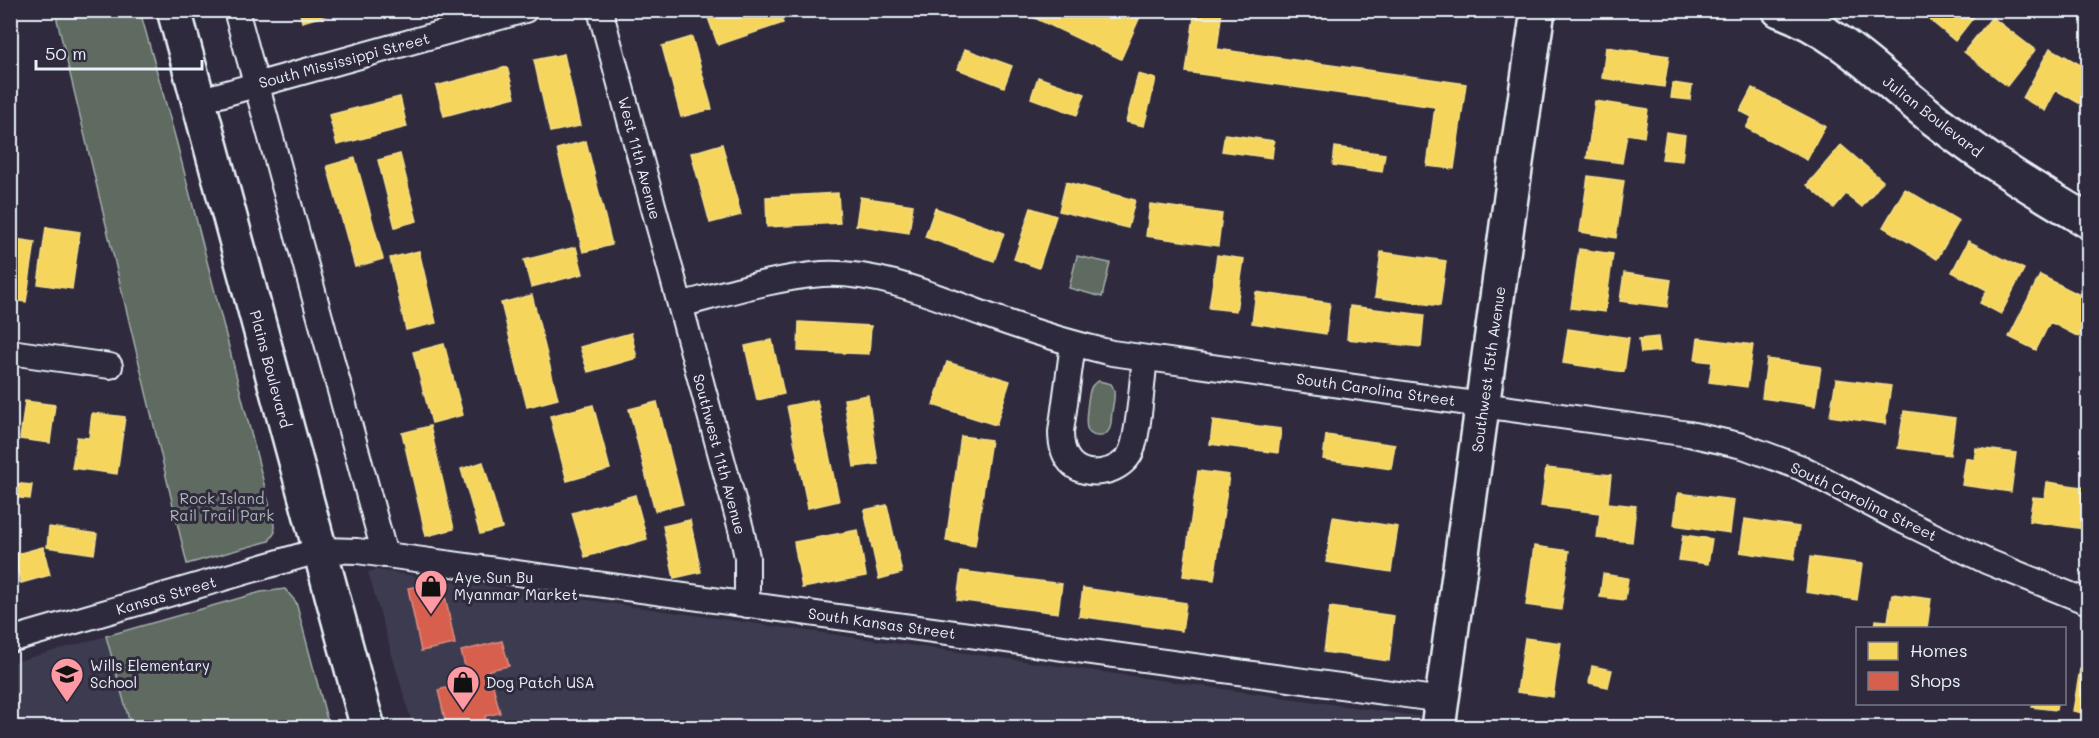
<svg xmlns="http://www.w3.org/2000/svg" width="2099" height="738" viewBox="0 0 2099 738" font-family="Mali,sans-serif">
<rect width="100%" height="100%" fill="#2f2a3d"/>
<filter id="ink" filterUnits="userSpaceOnUse"><feTurbulence type="fractalNoise" baseFrequency=".0167" numOctaves="2"/><feDisplacementMap in="SourceGraphic" scale="12" xChannelSelector="R" yChannelSelector="G"/><feConvolveMatrix kernelMatrix="1 2 1 2 8 2 1 2 1" color-interpolation-filters="sRGB"/></filter>
<g filter="url(#ink)">
<!-- built -->
<path fill="#3e3a50" d="M 376,570 L 416,576 L 1495,727 L 413,727 L 368,572 Z
M 106,636 L 131,727 L 11,728 L 11,663 Z"/>
<!-- green -->
<path fill="#5e6b61" stroke="#a3aeac" stroke-width="1.5" d="M 55,11 L 140,11 L 176,140 L 273,519 L 275,532 L 269,541 L 187,564 Z
M 1077,256 L 1110,263 L 1102,297 L 1069,288 Z
M 1099,381 L 1111,384 C 1117,392 1113,403 1112,412 C 1111,417 1112,425 1109,430 C 1104,439 1090,438 1087,428 C 1085,422 1088,392 1092,386 C 1094,383 1095,383 1099,381 Z
M 285,589 L 296,602 L 329,727 L 131,727 L 106,636 L 261,592 Z"/>
<!-- homes -->
<path fill="#f6d55c" stroke="#f2dd8b" stroke-width="1.5" d="M 299,10 L 344,10 L 302,22 Z
M 720,10 L 779,10 L 783,23 L 718,45 L 707,15 Z
M 1018,10 L 1090,10 L 1110,20 L 1114,10 L 1143,10 L 1121,59 Z
M 1195,10 L 1222,10 L 1217,49 L 1466,84 L 1454,169 L 1427,166 L 1435,107 L 1186,72 Z
M 1918,10 L 1979,10 L 1955,41 Z
M 1992,17 L 2035,50 L 2007,86 L 1964,52 Z
M 692,37 L 712,109 L 681,117 L 662,46 Z
M 1606,47 L 1669,56 L 1664,87 L 1602,78 Z
M 2050,48 L 2088,69 L 2088,98 L 2084,106 L 2056,90 L 2045,111 L 2023,98 Z
M 965,49 L 1012,66 L 1004,87 L 958,69 Z
M 564,54 L 580,126 L 550,132 L 534,60 Z
M 507,67 L 515,97 L 444,116 L 436,86 Z
M 1138,74 L 1156,79 L 1144,126 L 1126,122 Z
M 1038,77 L 1085,94 L 1077,115 L 1031,98 Z
M 1673,83 L 1692,86 L 1690,100 L 1671,98 Z
M 1752,88 L 1825,126 L 1807,160 L 1746,128 L 1752,117 L 1740,111 Z
M 400,97 L 407,127 L 337,145 L 329,115 Z
M 1595,101 L 1648,109 L 1644,137 L 1627,134 L 1622,163 L 1587,158 Z
M 1666,132 L 1685,135 L 1682,161 L 1662,159 Z
M 1225,134 L 1274,141 L 1272,158 L 1222,151 Z
M 586,141 L 612,245 L 583,252 L 557,149 Z
M 722,144 L 741,215 L 710,223 L 691,153 Z
M 1841,145 L 1883,181 L 1862,207 L 1846,194 L 1834,208 L 1807,185 Z
M 1335,147 L 1385,154 L 1382,172 L 1333,165 Z
M 400,154 L 417,221 L 395,227 L 378,160 Z
M 355,158 L 383,259 L 355,267 L 327,166 Z
M 1588,176 L 1624,181 L 1616,238 L 1580,232 Z
M 1066,182 L 1135,200 L 1128,228 L 1059,211 Z
M 1905,189 L 1959,221 L 1937,259 L 1883,227 Z
M 838,193 L 840,223 L 767,227 L 766,197 Z
M 860,197 L 913,205 L 909,233 L 856,225 Z
M 1150,204 L 1222,214 L 1218,246 L 1146,236 Z
M 935,208 L 1004,233 L 994,261 L 925,237 Z
M 1031,208 L 1056,216 L 1039,268 L 1014,259 Z
M 46,227 L 80,232 L 72,289 L 38,284 Z
M 15,239 L 35,242 L 26,302 L 10,300 L 10,257 L 12,257 Z
M 1968,241 L 2024,269 L 2001,314 L 1980,303 L 1987,290 L 1952,272 Z
M 576,247 L 583,274 L 531,287 L 524,260 Z
M 1579,249 L 1613,254 L 1605,312 L 1571,308 Z
M 419,251 L 436,323 L 406,330 L 390,258 Z
M 1381,252 L 1446,261 L 1440,306 L 1375,297 Z
M 1217,255 L 1244,259 L 1236,311 L 1209,308 Z
M 1624,273 L 1671,280 L 1667,307 L 1620,301 Z
M 2040,275 L 2088,299 L 2088,318 L 2079,337 L 2050,322 L 2036,350 L 2009,337 Z
M 1256,292 L 1330,303 L 1326,334 L 1252,323 Z
M 532,295 L 558,399 L 527,407 L 501,303 Z
M 1350,306 L 1424,315 L 1421,347 L 1347,339 Z
M 799,322 L 871,326 L 869,354 L 798,351 Z
M 1568,329 L 1629,338 L 1624,372 L 1563,363 Z
M 631,333 L 637,358 L 588,372 L 580,347 Z
M 1658,337 L 1660,351 L 1641,353 L 1639,339 Z
M 1698,338 L 1753,345 L 1747,387 L 1709,382 L 1712,362 L 1695,360 Z
M 772,340 L 784,394 L 757,400 L 745,346 Z
M 444,344 L 463,415 L 432,423 L 413,352 Z
M 1767,359 L 1821,367 L 1815,406 L 1762,398 Z
M 947,362 L 1010,381 L 996,425 L 933,405 Z
M 1836,379 L 1891,386 L 1885,424 L 1830,416 Z
M 868,395 L 878,464 L 854,467 L 844,399 Z
M 817,400 L 839,501 L 808,508 L 787,406 Z
M 25,401 L 55,405 L 50,443 L 20,439 Z
M 657,402 L 683,504 L 655,511 L 629,409 Z
M 593,405 L 610,469 L 567,481 L 550,416 Z
M 1904,411 L 1955,418 L 1950,455 L 1898,448 Z
M 92,413 L 125,417 L 117,474 L 72,468 L 77,437 L 89,438 Z
M 1213,420 L 1281,429 L 1278,453 L 1210,444 Z
M 430,426 L 454,529 L 426,536 L 402,433 Z
M 1326,435 L 1395,445 L 1391,469 L 1323,459 Z
M 961,436 L 991,440 L 975,546 L 946,541 Z
M 1976,448 L 2016,453 L 2011,492 L 1962,485 L 1966,458 L 1974,460 Z
M 483,462 L 502,528 L 480,534 L 461,469 Z
M 1546,468 L 1611,475 L 1608,503 L 1636,506 L 1632,542 L 1597,538 L 1600,513 L 1541,506 Z
M 1198,471 L 1229,475 L 1214,580 L 1183,576 Z
M 2047,482 L 2088,488 L 2084,529 L 2029,521 L 2033,497 L 2045,498 Z
M 11,483 L 32,485 L 30,499 L 10,497 Z
M 1678,493 L 1734,500 L 1730,533 L 1674,525 Z
M 635,495 L 647,539 L 585,557 L 572,513 Z
M 887,505 L 902,573 L 879,579 L 864,510 Z
M 1333,517 L 1398,527 L 1391,572 L 1326,562 Z
M 1745,519 L 1799,527 L 1794,560 L 1740,552 Z
M 690,520 L 701,572 L 674,578 L 663,526 Z
M 49,527 L 97,534 L 94,554 L 47,547 Z
M 858,530 L 866,576 L 802,588 L 794,542 Z
M 1683,535 L 1712,539 L 1708,564 L 1679,560 Z
M 1534,546 L 1569,551 L 1561,610 L 1526,605 Z
M 43,547 L 50,575 L 21,583 L 13,555 Z
M 1810,557 L 1862,564 L 1857,600 L 1806,592 Z
M 961,571 L 1062,584 L 1058,613 L 957,600 Z
M 1603,574 L 1628,578 L 1625,600 L 1600,597 Z
M 1083,588 L 1186,603 L 1182,631 L 1079,616 Z
M 1892,594 L 1931,599 L 1927,628 L 1875,628 L 1876,620 L 1888,621 Z
M 1330,607 L 1394,616 L 1389,661 L 1324,652 Z
M 1525,638 L 1561,643 L 1553,697 L 1517,692 Z
M 1592,666 L 1612,670 L 1608,687 L 1589,683 Z
M 2080,669 L 2088,670 L 2088,714 L 2073,711 Z
M 2033,704 L 2057,704 L 2056,710 L 2032,707 Z"/>
<!-- shops -->
<path fill="#d6604d" stroke="#db8c80" stroke-width="1.5" d="M 442,581 L 455,644 L 421,651 L 408,588 Z
M 502,641 L 509,666 L 489,670 L 500,713 L 485,716 L 487,728 L 447,728 L 438,690 L 469,682 L 461,651 Z"/>
<g fill="none" stroke-linecap="round" stroke-linejoin="round">
<defs>
<path id="minor" d="M 236,10 L 385,555
M 600,10 L 741,529 L 747,557 L 747,605
M 198,101 L 525,10
M 680,305 C 726,293 774,278 822,274 C 880,271 936,297 989,316 C 1030,331 1070,343 1112,353 L 1689,434 L 1743,446 L 1802,468 L 1897,518 L 1986,561 L 2088,602
M 1073,344 L 1061,432 C 1061,442 1063,454 1070,462 C 1086,480 1119,473 1130,454 C 1139,438 1142,379 1145,358
M 10,352 L 110,366
M 10,640 L 321,550 L 357,551 L 1442,700"/>
<path id="secondary" d="M 174,10 L 368,728
M 1779,10 C 1841,32 1888,84 1939,123 C 1986,160 2037,191 2088,221
M 1438,728 L 1508,218 L 1538,10"/>
</defs>
<!-- minor casing -->
<use href="#minor" stroke="#e8f1f8" stroke-width="28"/>
<!-- secondary casing -->
<use href="#secondary" stroke="#e8f1f8" stroke-width="38"/>
<!-- minor -->
<use href="#minor" stroke="#2f2a3d" stroke-width="24"/>
<!-- secondary -->
<use href="#secondary" stroke="#2f2a3d" stroke-width="33"/>
</g>
</g>
<!-- icons -->
<defs>
<symbol id="shop-pin" viewBox="-11 -11 22 30"><path d="M0 17L-7.5 6A9.5 9.5 0 1 1 7.5 6Z" fill="#ff9aa2" stroke="#2f2a3d"/><path d="M-5-2.5h2.3a2.7 3.5 0 0 1 5.4 0H5L5.5 6h-11ZM-1.5-2.5h3a1.5 2.3 0 0 0-3 0Z" fill="#111"/></symbol>
<symbol id="school-pin" viewBox="-11 -11 22 30"><path d="M0 17L-7.5 6A9.5 9.5 0 1 1 7.5 6Z" fill="#ff9aa2" stroke="#2f2a3d"/><path d="M0-5L7-2L0 1L-7-2ZM-4 1L0 2.5L4 1V4Q0 6-4 4Z" fill="#111"/></symbol>
</defs>
<g fill-rule="evenodd">
<use href="#shop-pin" x="412" y="567" width="38" height="52"/>
<use href="#school-pin" x="48" y="655" width="38" height="52"/>
<use href="#shop-pin" x="444" y="663" width="38" height="52"/>
</g>
<g text-anchor="middle" dominant-baseline="central" stroke-width="6" stroke-linejoin="round" paint-order="stroke">
<!-- street labels -->
<g font-size="15" fill="#e8f1f8" stroke="#2f2a3d">
<text transform="translate(344 60) rotate(-15)">South Mississippi Street</text>
<text transform="translate(1933 116) rotate(38)">Julian Boulevard</text>
<text transform="translate(640 158) rotate(75)">West 11th Avenue</text>
<text transform="translate(271 369) rotate(75)">Plains Boulevard</text>
<text transform="translate(1488 369) rotate(-82)">Southwest 15th Avenue</text>
<text transform="translate(1376 389) rotate(8)">South Carolina Street</text>
<text transform="translate(720 454) rotate(75)">Southwest 11th Avenue</text>
<text transform="translate(1864 501) rotate(26)">South Carolina Street</text>
<text transform="translate(166 595) rotate(-16)">Kansas Street</text>
<text transform="translate(882 623) rotate(8)">South Kansas Street</text>
</g>
<!-- park labels -->
<g font-size="15" fill="#aab5b4" stroke="#2f2a3d">
<text x="222" y="498">Rock Island<tspan x="222" dy="17">Rail Trail Park</tspan></text>
</g>
<!-- poi labels -->
<g font-size="15" fill="#e8f1f8" stroke="#2f2a3d" text-anchor="start">
<text x="454" y="577">Aye Sun Bu<tspan x="454" dy="17">Myanmar Market</tspan></text>
<text x="90" y="665">Wills Elementary<tspan x="90" dy="17">School</tspan></text>
<text x="486" y="682">Dog Patch USA</text>
</g>
</g>
<!-- margin -->
<rect width="2099" height="738" fill="none" stroke="#2f2a3d" stroke-width="36"/>
<rect x="18" y="18" width="2063" height="702" fill="none" stroke="#e8f1f8" stroke-width="2" filter="url(#ink)"/>
<!-- legend -->
<rect x="1856" y="627" width="210" height="78" fill="#2f2a3d" stroke="#797a88" stroke-width="1.5"/>
<rect x="1868" y="642" width="30" height="18" fill="#f6d55c" stroke="#797a88" stroke-width="1.5"/>
<text x="1910" y="657" font-size="18" fill="#e8f1f8">Homes</text>
<rect x="1868" y="672" width="30" height="18" fill="#d6604d" stroke="#797a88" stroke-width="1.5"/>
<text x="1910" y="687" font-size="18" fill="#e8f1f8">Shops</text>
<!-- scale -->
<path d="M36 60v9h166v-9" fill="none" stroke="#e8f1f8" stroke-width="3"/>
<text x="45" y="60" font-size="18" fill="#e8f1f8" stroke="#2f2a3d" stroke-width="4.5" paint-order="stroke">50 m</text>
</svg>
